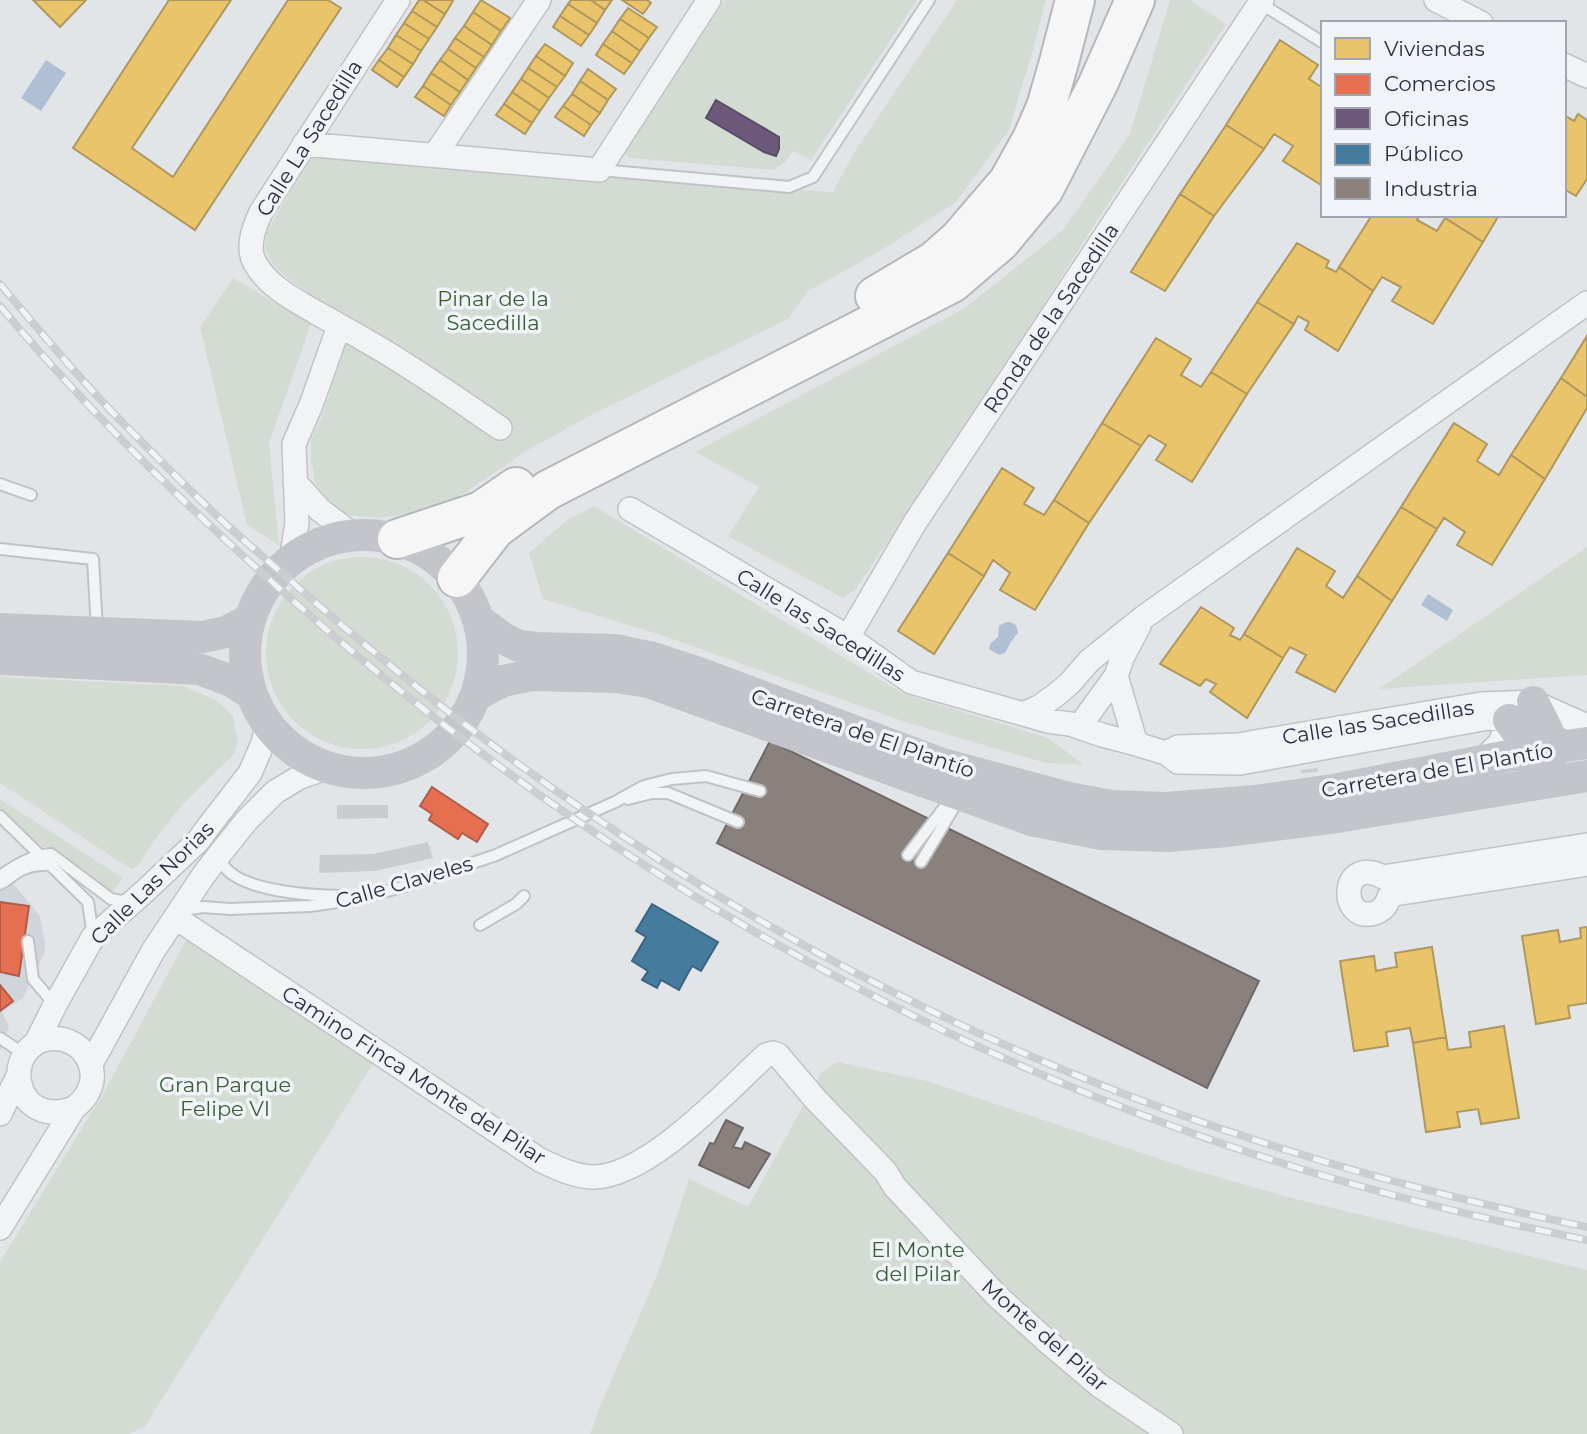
<svg xmlns="http://www.w3.org/2000/svg" width="1587" height="1434" viewBox="0 0 1587 1434" font-family="Montserrat,sans-serif">
<rect width="100%" height="100%" fill="#e2e5e8"/>
<!-- built -->
<path fill="#d0d4db" d="M 0,870 L 24,896 L 40,917 L 45,942 L 45,952 L 23,998 L 2,1012 L 9,1026 L 0,1051 Z"/>
<!-- green -->
<path fill="#d2dcd3" d="M 725,0 L 917,0 L 811,160 L 793,151 L 784,163 L 773,170 L 630,158 L 623,153 Z
M 957,0 L 1046,0 L 1033,49 L 1009,130 L 956,202 L 882,250 L 808,291 L 788,319 L 597,412 L 526,451 L 463,494 L 423,512 L 379,518 L 346,515 L 329,501 L 315,483 L 311,459 L 311,439 L 321,419 L 353,324 L 290,280 L 273,265 L 265,249 L 267,232 L 310,157 L 833,192 L 853,154 Z
M 1170,0 L 1190,0 L 1226,24 L 1087,236 L 1018,346 L 856,589 L 843,598 L 728,536 L 759,487 L 695,452 L 965,308 L 1063,230 L 1130,134 Z
M 233,278 L 311,324 L 269,443 L 279,545 L 247,525 L 200,327 Z
M 594,506 L 904,694 L 1048,738 L 1084,765 L 1046,763 L 908,723 L 658,634 L 543,599 L 529,553 L 566,521 Z
M 1587,547 L 1587,675 L 1379,689 Z
M266 653a96 96 0 1 1 192 0a96 96 0 1 1-192 0Z
M 0,677 L 183,686 L 216,700 L 233,716 L 238,741 L 235,753 L 183,804 L 156,838 L 138,866 L 132,869 L 126,866 L 0,783 Z
M 0,799 L 123,878 L 111,894 L 48,847 L 43,847 L 0,810 Z
M 186,940 L 376,1059 L 145,1426 L 130,1434 L 0,1434 L 0,1262 L 104,1092 Z
M 837,1062 L 927,1081 L 1187,1168 L 1292,1198 L 1587,1270 L 1587,1434 L 590,1434 L 599,1409 L 657,1275 L 689,1179 L 748,1207 L 821,1073 Z"/>
<!-- water -->
<path fill="#b0c0d4" d="M 46,60 L 66,73 L 41,111 L 21,98 Z
M 1428,594 L 1453,610 L 1447,621 L 1421,605 Z
M 1006,622 L 1010,622 L 1016,625 L 1018,633 L 1011,642 L 1005,653 L 999,655 L 989,649 L 990,644 L 998,637 L 999,626 Z"/>
<!-- homes -->
<path fill="#e9c46a" stroke="#af985e" stroke-width="2" d="M 33,0 L 86,0 L 60,27 Z
M 169,0 L 231,0 L 132,148 L 173,177 L 288,0 L 328,0 L 341,8 L 195,230 L 73,148 Z
M 419,0 L 423,0 L 445,14 L 437,27 L 412,11 Z
M 423,0 L 452,0 L 453,1 L 445,14 Z
M 481,0 L 510,18 L 501,31 L 473,12 Z
M 571,0 L 591,0 L 605,10 L 597,23 L 568,4 Z
M 591,0 L 612,0 L 605,10 Z
M 622,0 L 647,0 L 651,3 L 643,14 Z
M 568,4 L 597,23 L 589,35 L 560,16 Z
M 628,8 L 657,27 L 649,38 L 620,19 Z
M 412,11 L 437,27 L 429,39 L 404,23 Z
M 473,12 L 501,31 L 492,45 L 464,26 Z
M 560,16 L 589,35 L 581,46 L 553,27 Z
M 620,19 L 649,38 L 640,51 L 612,31 Z
M 404,23 L 429,39 L 421,51 L 396,35 Z
M 464,26 L 492,45 L 484,57 L 455,38 Z
M 612,31 L 640,51 L 632,63 L 603,44 Z
M 396,35 L 421,51 L 413,64 L 388,48 Z
M 455,38 L 484,57 L 476,68 L 448,49 Z
M 1280,40 L 1318,65 L 1309,79 L 1323,88 L 1323,182 L 1321,185 L 1283,161 L 1293,146 L 1274,134 L 1264,149 L 1226,125 Z
M 545,44 L 573,63 L 565,76 L 536,56 Z
M 603,44 L 632,63 L 624,74 L 596,55 Z
M 388,48 L 413,64 L 404,77 L 379,60 Z
M 448,49 L 476,68 L 468,80 L 440,60 Z
M 536,56 L 565,76 L 557,87 L 528,68 Z
M 379,60 L 404,77 L 397,87 L 372,70 Z
M 440,60 L 468,80 L 460,92 L 431,73 Z
M 528,68 L 557,87 L 549,98 L 521,79 Z
M 588,69 L 616,89 L 608,100 L 580,81 Z
M 431,73 L 460,92 L 451,105 L 423,86 Z
M 521,79 L 549,98 L 540,111 L 512,92 Z
M 580,81 L 608,100 L 600,113 L 572,94 Z
M 423,86 L 451,105 L 444,116 L 415,97 Z
M 512,92 L 540,111 L 532,123 L 504,104 Z
M 572,94 L 600,113 L 591,125 L 563,106 Z
M 504,104 L 532,123 L 525,134 L 496,115 Z
M 563,106 L 591,125 L 584,136 L 555,117 Z
M 1578,114 L 1587,120 L 1587,179 L 1576,196 L 1564,189 L 1564,115 L 1574,121 Z
M 1226,125 L 1264,149 L 1214,216 L 1180,194 Z
M 1180,194 L 1214,216 L 1165,291 L 1131,272 Z
M 1372,215 L 1420,215 L 1417,220 L 1437,231 L 1445,218 L 1483,242 L 1433,324 L 1392,301 L 1401,287 L 1382,277 L 1373,291 L 1339,267 Z
M 1447,215 L 1499,215 L 1483,242 L 1445,218 Z
M 1297,243 L 1329,261 L 1326,267 L 1336,272 L 1339,267 L 1373,291 L 1338,351 L 1305,330 L 1309,322 L 1298,316 L 1294,324 L 1257,302 Z
M 1257,302 L 1294,324 L 1247,394 L 1211,372 Z
M 1587,336 L 1587,397 L 1561,378 Z
M 1156,338 L 1191,359 L 1181,375 L 1201,387 L 1211,372 L 1247,394 L 1192,482 L 1156,460 L 1166,445 L 1149,435 L 1141,446 L 1102,423 Z
M 1561,378 L 1587,397 L 1587,408 L 1545,479 L 1511,455 Z
M 1102,423 L 1141,446 L 1089,523 L 1054,500 Z
M 1454,423 L 1487,444 L 1477,461 L 1499,475 L 1511,455 L 1545,479 L 1492,565 L 1457,545 L 1465,532 L 1444,518 L 1437,529 L 1401,507 Z
M 1002,468 L 1034,488 L 1024,504 L 1044,515 L 1054,500 L 1089,523 L 1035,610 L 1000,590 L 1010,573 L 993,560 L 984,576 L 948,553 Z
M 1401,507 L 1437,529 L 1392,601 L 1357,576 Z
M 1297,548 L 1335,571 L 1326,586 L 1343,598 L 1357,576 L 1392,601 L 1335,692 L 1296,672 L 1306,655 L 1290,647 L 1283,658 L 1244,634 Z
M 948,553 L 984,576 L 934,654 L 898,631 Z
M 1201,607 L 1234,628 L 1230,635 L 1240,640 L 1244,634 L 1283,658 L 1247,718 L 1210,692 L 1216,684 L 1206,679 L 1200,686 L 1160,664 Z
M 1587,927 L 1587,1003 L 1568,1006 L 1570,1018 L 1536,1024 L 1522,936 L 1558,930 L 1560,942 L 1581,938 L 1580,928 Z
M 1432,947 L 1446,1037 L 1413,1043 L 1410,1028 L 1386,1032 L 1388,1046 L 1354,1051 L 1340,961 L 1374,956 L 1376,971 L 1385,969 L 1397,967 L 1395,953 Z
M 1504,1026 L 1519,1118 L 1481,1124 L 1478,1109 L 1457,1112 L 1460,1127 L 1426,1132 L 1413,1043 L 1446,1037 L 1448,1050 L 1471,1047 L 1469,1032 Z"/>
<!-- shops -->
<path fill="#e76f51" stroke="#ae5c4c" stroke-width="2" d="M 432,787 L 488,824 L 477,842 L 462,833 L 458,839 L 429,820 L 432,814 L 420,806 Z
M 0,902 L 29,906 L 19,976 L 0,972 Z
M 0,985 L 13,1001 L 0,1011 Z"/>
<!-- offices -->
<path fill="#6d597a" stroke="#584d69" stroke-width="2" d="M 716,100 L 779,137 L 779,149 L 776,156 L 764,152 L 706,118 Z"/>
<!-- public -->
<path fill="#457b9d" stroke="#3c6482" stroke-width="2" d="M 652,904 L 718,942 L 701,971 L 692,966 L 679,990 L 661,980 L 657,988 L 642,980 L 648,971 L 632,961 L 646,937 L 636,931 Z"/>
<!-- industry -->
<path fill="#8a817c" stroke="#6d696b" stroke-width="2" d="M 770,741 L 1259,981 L 1207,1088 L 717,843 Z
M 726,1120 L 743,1128 L 733,1147 L 742,1149 L 745,1142 L 770,1154 L 749,1188 L 699,1165 L 710,1143 L 714,1144 Z"/>
<!-- building -->
<path fill="#cacdd0" d="M 1317,768 L 1318,772 L 1301,773 L 1301,770 Z
M 337,805 L 388,805 L 388,818 L 337,819 Z
M 428,842 L 433,858 L 375,871 L 319,873 L 320,855 L 373,854 Z"/>
<g fill="none" stroke-linecap="round" stroke-linejoin="round">
<defs>
<path id="lane" d="M 1260,3 L 1322,42
M 600,170 L 789,187 L 813,177 L 929,0
M 0,484 L 31,495
M 0,549 L 93,559 L 97,630
M 628,799 L 652,793 L 668,793 L 738,822
M 0,816 L 88,902 L 93,937
M 908,855 L 953,796
M 220,856 C 220,858 223,865 224,866 C 242,892 315,896 344,896
M 921,862 L 956,804
M 0,876 C 16,865 32,855 51,854 L 111,899 L 122,901 L 130,898
M 0,884 C 7,881 10,877 16,873 C 27,866 38,864 52,865
M 183,910 L 203,907 L 230,909 L 310,906 L 352,900 L 399,888 L 496,855 L 615,802 L 644,786 L 672,779 L 706,776 L 760,791
M 480,925 L 516,904 L 524,896
M 28,941 L 33,979 L 55,1005
M 0,1038 L 24,1054"/>
<path id="street" d="M 398,0 L 261,212 C 254,227 246,248 255,263 C 268,287 295,300 317,313 C 347,330 377,346 406,365 C 438,385 469,407 500,428
M 1436,0 L 1481,23
M 1564,65 L 1587,76
M 304,144 L 599,170 L 709,0
M 435,155 L 539,0
M 295,482 L 320,510 L 353,535
M 630,509 L 848,637 L 911,682 L 1048,721 L 1070,724 L 1102,735 L 1136,744 L 1166,753 L 1178,762 L 1240,763 L 1488,718 L 1509,720 L 1500,743 L 1480,762
M 291,560 L 297,523 L 294,444 L 311,405 L 339,326
M 848,637 L 914,524 L 1262,0
M 1023,714 L 1039,707 L 1056,695 L 1070,683 L 1089,661 L 1144,617 L 1587,303
M 1079,727 L 1116,676
M 1136,744 L 1116,676 L 1123,656 L 1139,626
M 1166,753 L 1178,747 L 1238,745 L 1481,704 L 1533,702 L 1587,726
M 1587,845 L 1383,877 C 1340,854 1338,924 1375,913 C 1383,910 1387,905 1389,897 L 1395,894 L 1587,864
M 176,918 L 540,1160 C 557,1168 573,1176 592,1177 C 647,1178 727,1091 766,1055 L 773,1053 L 778,1055 L 816,1100 L 885,1171 L 895,1187 L 997,1296 L 1048,1342 L 1100,1386 L 1171,1434
M 36,1043 L 55,1005 L 93,937 L 145,891 L 198,841 L 209,826 L 250,773 L 263,743 L 267,726
M 91,1064 L 153,951 L 203,876 L 219,855 L 247,820 L 275,792 L 300,777 L 327,768
M 0,1114 L 17,1078
M 0,1228 L 74,1108 C 80,1103 85,1099 88,1092 C 98,1074 89,1050 70,1042 C 62,1038 52,1038 43,1040 C 0,1055 17,1130 74,1108"/>
<path id="highway" d="M 875,296 L 934,261 L 959,239 L 1008,182 L 1032,139 L 1046,107 L 1059,62 L 1075,0
M 397,539 L 481,511 L 516,487
M 457,578 L 495,529 L 548,490 L 952,283 L 1000,242 L 1044,189 L 1098,84 L 1135,0"/>
</defs>
<!-- lane casing -->
<use href="#lane" stroke="#c0c3c6" stroke-width="14"/>
<!-- street casing -->
<use href="#street" stroke="#c0c3c6" stroke-width="26"/>
<!-- highway casing -->
<use href="#highway" stroke="#b4b8bd" stroke-width="42"/>
<!-- lane -->
<use href="#lane" stroke="#f2f3f5" stroke-width="10"/>
<!-- street -->
<use href="#street" stroke="#f2f3f5" stroke-width="23"/>
<!-- secondary -->
<path stroke="#c3c5ca" stroke-width="32" d="M245 654a119 119 0 1 1 238 0a119 119 0 1 1-238 0Z
M 480,621 L 503,638 L 519,646 L 537,648 L 615,650 L 653,658 L 699,673 L 942,764 L 1069,798 L 1111,806 L 1166,808 L 1255,801 L 1333,790 L 1539,750 L 1587,743
M 0,629 L 203,637 L 226,632 L 249,620
M 0,659 L 199,669 L 229,680 L 250,693
M 478,694 L 503,681 L 532,675 L 616,677 L 648,682 L 1031,820 L 1101,834 L 1168,836 L 1228,831 L 1331,818 L 1587,776
M 1509,720 L 1525,742 L 1539,750 L 1547,758 L 1550,758
M 1532,761 L 1549,741 L 1548,732 L 1533,702"/>
<!-- highway -->
<use href="#highway" stroke="#f6f6f7" stroke-width="38"/>
<defs>
<path id="rail" d="M 0,284 C 39,330 77,376 119,419 C 150,450 181,482 213,512 C 238,536 265,558 291,581 C 521,786 785,956 1071,1073 C 1238,1141 1411,1191 1587,1227
M 0,306 C 83,405 174,495 271,581 C 572,852 932,1060 1321,1175 C 1409,1201 1498,1222 1587,1240"/>
</defs>
<!-- rail casing -->
<use href="#rail" stroke="#cbcdd0" stroke-width="8"/>
<!-- rail -->
<use href="#rail" stroke="#f0f3f7" stroke-width="5" stroke-dasharray="16" stroke-linecap="butt"/>
</g>
<g text-anchor="middle" dominant-baseline="central" stroke-width="7" stroke-linejoin="round" paint-order="stroke">
<!-- street labels -->
<g font-size="21" fill="#283042" stroke="#f0f3f7">
<text transform="translate(309 138) rotate(-58)">Calle La Sacedilla</text>
<text transform="translate(1051 318) rotate(-56)">Ronda de la Sacedilla</text>
<text transform="translate(821 625) rotate(32)">Calle las Sacedillas</text>
<text transform="translate(1378 722) rotate(-9)">Calle las Sacedillas</text>
<text transform="translate(863 733) rotate(19)">Carretera de El Plantío</text>
<text transform="translate(1437 770) rotate(-10)">Carretera de El Plantío</text>
<text transform="translate(404 882) rotate(-16)">Calle Claveles</text>
<text transform="translate(152 883) rotate(-45)">Calle Las Norias</text>
<text transform="translate(414 1075) rotate(33)">Camino Finca Monte del Pilar</text>
<text transform="translate(1045 1335) rotate(41)">Monte del Pilar</text>
</g>
<!-- park labels -->
<g font-size="21" fill="#3b5f35" stroke="#f0f3f7">
<text x="493" y="298">Pinar de la<tspan x="493" dy="24">Sacedilla</tspan></text>
<text x="225" y="1084">Gran Parque<tspan x="225" dy="24">Felipe VI</tspan></text>
<text x="918" y="1249">El Monte<tspan x="918" dy="24">del Pilar</tspan></text>
</g>
</g>
<!-- legend -->
<rect x="1321" y="21" width="245" height="196" fill="#f0f3f7" stroke="#a0a5af" stroke-width="2"/>
<rect x="1335" y="38" width="35" height="21" fill="#e9c46a" stroke="#a0a5af" stroke-width="2"/>
<text x="1384" y="56" font-size="21" fill="#283042">Viviendas</text>
<rect x="1335" y="74" width="35" height="21" fill="#e76f51" stroke="#a0a5af" stroke-width="2"/>
<text x="1384" y="91" font-size="21" fill="#283042">Comercios</text>
<rect x="1335" y="108" width="35" height="21" fill="#6d597a" stroke="#a0a5af" stroke-width="2"/>
<text x="1384" y="126" font-size="21" fill="#283042">Oficinas</text>
<rect x="1335" y="144" width="35" height="21" fill="#457b9d" stroke="#a0a5af" stroke-width="2"/>
<text x="1384" y="161" font-size="21" fill="#283042">Público</text>
<rect x="1335" y="178" width="35" height="21" fill="#8a817c" stroke="#a0a5af" stroke-width="2"/>
<text x="1384" y="196" font-size="21" fill="#283042">Industria</text>
</svg>
